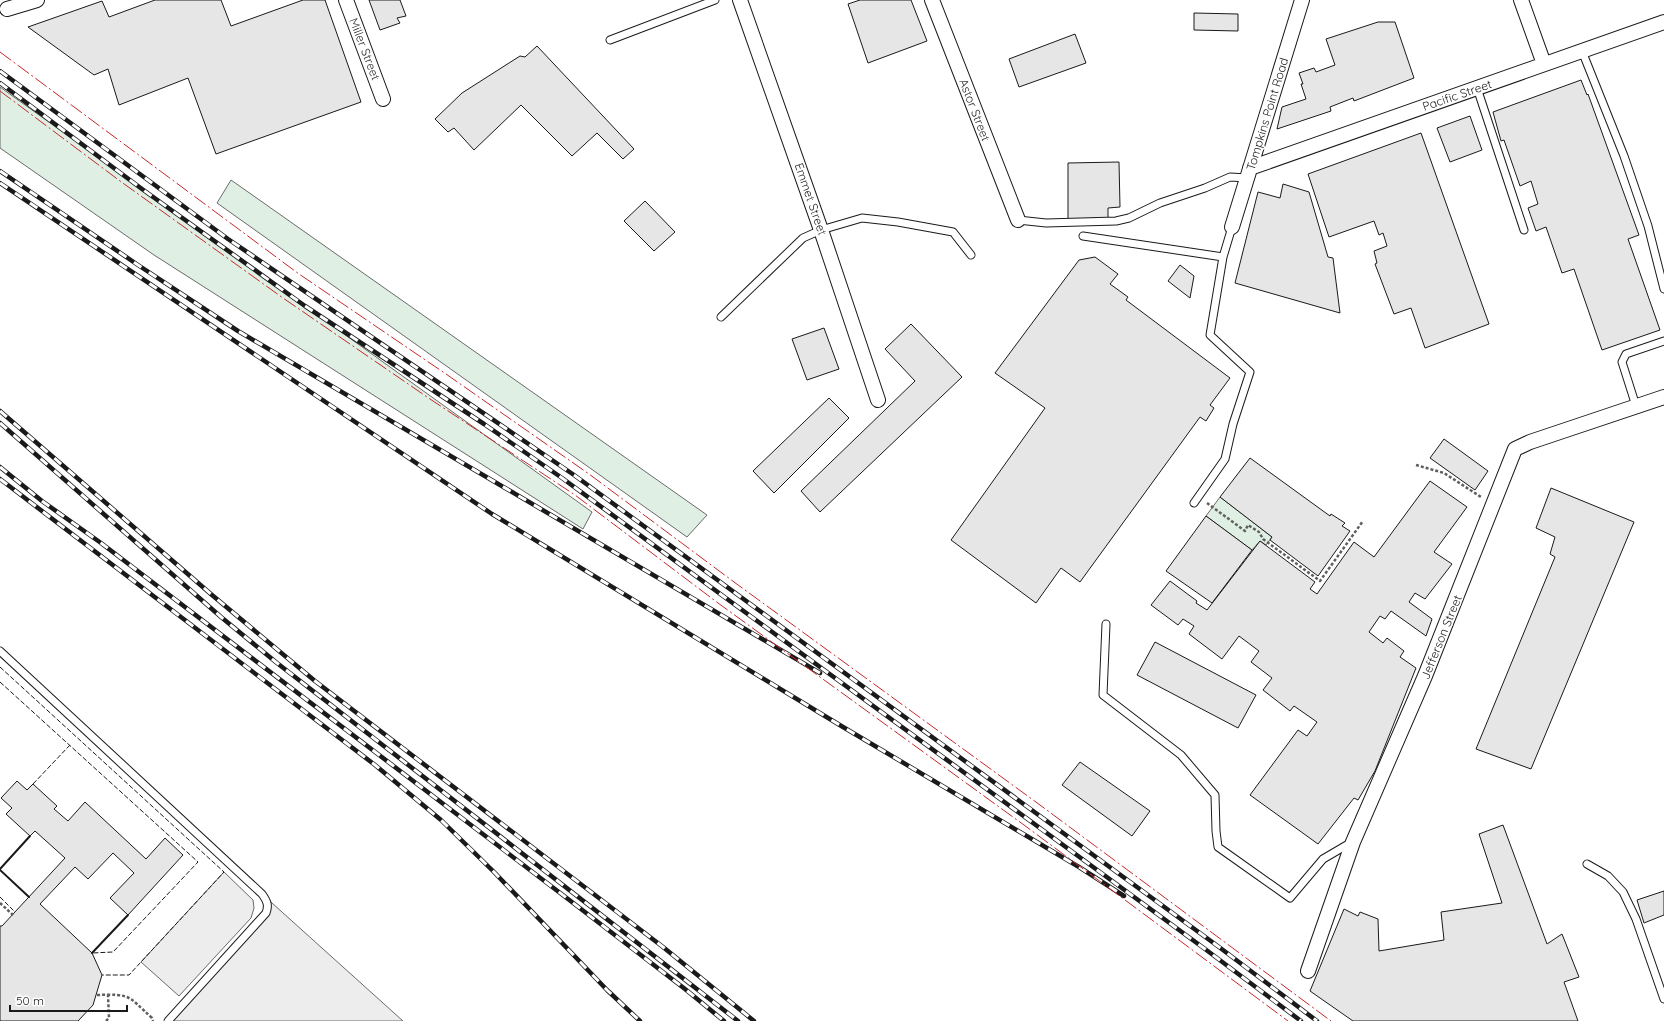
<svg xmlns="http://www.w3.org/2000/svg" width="1664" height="1021" viewBox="0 0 1664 1021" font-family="Quicksand,sans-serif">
<rect width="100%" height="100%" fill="#fff"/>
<!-- green -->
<path fill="#e0efe3" stroke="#6a6a6a" d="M 0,87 L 592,512 L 583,529 L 154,255 L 0,148 Z
M 231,180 L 707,515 L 687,537 L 217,203 Z
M 1220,497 L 1272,537 L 1266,545 L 1260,541 L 1252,550 L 1206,516 Z"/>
<!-- parking -->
<path fill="#ededed" stroke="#6a6a6a" d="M 224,872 L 253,900 L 254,908 L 251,918 L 179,996 L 141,962 Z
M 262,894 L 403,1021 L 168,1021 L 266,913 Z"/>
<!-- building -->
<path fill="#e6e6e6" stroke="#1a1a1a" d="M 155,0 L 221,0 L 231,26 L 303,0 L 325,0 L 361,102 L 216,154 L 188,78 L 119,105 L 108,69 L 94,75 L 28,27 L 102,1 L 109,17 Z
M 369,0 L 400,0 L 406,16 L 397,18 L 400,23 L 380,30 Z
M 860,0 L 911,0 L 927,41 L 868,63 L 848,4 Z
M 1194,13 L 1238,14 L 1238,31 L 1194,30 Z
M 1378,22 L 1395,22 L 1414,78 L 1354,101 L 1353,98 L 1330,107 L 1331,111 L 1277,129 L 1282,107 L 1306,99 L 1301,84 L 1303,84 L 1299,73 L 1314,68 L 1316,72 L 1335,65 L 1326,39 Z
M 1075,34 L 1086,63 L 1019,87 L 1009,59 Z
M 537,46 L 634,149 L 623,159 L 597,133 L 572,156 L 521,105 L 474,150 L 454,128 L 448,132 L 435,119 L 462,93 L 520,56 L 525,57 Z
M 1581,80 L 1587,95 L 1588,94 L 1639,235 L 1628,239 L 1660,330 L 1602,350 L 1574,269 L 1562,273 L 1546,227 L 1536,231 L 1528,208 L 1538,204 L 1531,181 L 1520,186 L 1504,140 L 1501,141 L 1493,112 Z
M 1470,116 L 1482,150 L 1450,162 L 1437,128 Z
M 1421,133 L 1489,324 L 1425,348 L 1411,308 L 1394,314 L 1375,264 L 1377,263 L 1374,251 L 1387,246 L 1383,233 L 1379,235 L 1374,221 L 1329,237 L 1308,174 Z
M 1119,162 L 1120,207 L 1108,208 L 1108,218 L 1068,219 L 1068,163 Z
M 1283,184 L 1309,192 L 1328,257 L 1333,258 L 1340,313 L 1235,283 L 1258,192 L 1280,198 Z
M 645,201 L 675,232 L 654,251 L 624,221 Z
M 1095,257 L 1118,274 L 1110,284 L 1128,297 L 1126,300 L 1230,378 L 1210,405 L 1214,408 L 1206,421 L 1200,417 L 1080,582 L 1061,568 L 1036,603 L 951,540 L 1045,408 L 995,373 L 1079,260 Z
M 1180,265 L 1194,276 L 1190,298 L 1168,281 Z
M 911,324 L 962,377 L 820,512 L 801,491 L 915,381 L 885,349 Z
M 824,328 L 839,369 L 807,380 L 792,339 Z
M 829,398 L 849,418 L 774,493 L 753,471 Z
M 1444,439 L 1488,471 L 1475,490 L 1430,458 Z
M 1250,458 L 1330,516 L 1331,514 L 1345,523 L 1342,526 L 1350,531 L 1318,576 L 1270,540 L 1272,537 L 1220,497 Z
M 1430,481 L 1467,507 L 1434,552 L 1452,564 L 1425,599 L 1415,593 L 1409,602 L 1432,619 L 1426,636 L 1391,611 L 1385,619 L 1380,616 L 1369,632 L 1383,643 L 1387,638 L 1404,651 L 1400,657 L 1416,668 L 1375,771 L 1358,800 L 1354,798 L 1318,844 L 1250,795 L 1298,730 L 1307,736 L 1317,722 L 1294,706 L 1290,711 L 1263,690 L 1272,678 L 1251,662 L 1259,651 L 1239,636 L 1222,659 L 1189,634 L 1194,626 L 1183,619 L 1178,625 L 1151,605 L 1170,581 L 1197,601 L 1196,603 L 1207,610 L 1260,541 L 1315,582 L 1310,589 L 1317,594 L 1354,542 L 1374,557 Z
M 1551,488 L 1634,522 L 1531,769 L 1476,749 L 1555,557 L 1550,554 L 1555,537 L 1536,528 Z
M 1206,516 L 1252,550 L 1212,603 L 1166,571 Z
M 1155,642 L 1256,695 L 1238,728 L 1137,675 Z
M 1080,762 L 1150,811 L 1132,836 L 1062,785 Z
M 17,781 L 27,790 L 33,784 L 57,806 L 54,809 L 68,821 L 85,802 L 146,859 L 165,838 L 183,855 L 128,915 L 110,898 L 134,873 L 113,853 L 88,879 L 75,867 L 40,904 L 92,953 L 102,975 L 93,1005 L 78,1021 L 0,1021 L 0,926 L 2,926 L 65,858 L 35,831 L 30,836 L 6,814 L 12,808 L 1,798 Z
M 1503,825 L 1547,944 L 1562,934 L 1579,977 L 1564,982 L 1578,1021 L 1353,1021 L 1310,991 L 1344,909 L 1358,916 L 1360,912 L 1378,919 L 1379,951 L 1444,940 L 1441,912 L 1502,903 L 1479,834 Z
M 1664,891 L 1664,915 L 1644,923 L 1637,900 Z"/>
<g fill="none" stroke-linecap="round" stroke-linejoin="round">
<defs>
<path id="lane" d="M 610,40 L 715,0
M 1582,51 L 1624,156 L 1648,226 L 1664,289
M 1477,88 L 1524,230
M 1018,220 L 1046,223 L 1116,221 L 1129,218 L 1160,203 L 1205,188 L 1230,177 L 1248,178
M 1083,236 L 1223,257
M 721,317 L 803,238 L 821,230 L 862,218 L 898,222 L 953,232 L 971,255
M 1636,406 L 1622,362 L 1626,354 L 1664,341
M 1194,503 L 1225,459 L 1233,424 L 1250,372 L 1210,335 L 1223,257 L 1232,227
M 1106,624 L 1103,695 L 1181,755 L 1215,795 L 1216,831 L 1218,847 L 1290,898 L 1323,859 L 1352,842
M 0,651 L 262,894 C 267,901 269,905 266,913 L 168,1021
M 1587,864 L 1608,876 L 1623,892 L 1636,919 L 1664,999"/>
<path id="street" d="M 346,0 L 383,99
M 740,0 L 821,230 L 878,400
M 932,0 L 1018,220
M 1521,0 L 1544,64
M 7,9 L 37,0
M 1250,168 L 1664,22
M 1232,227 L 1302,0
M 1308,971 L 1353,842 L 1425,676 L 1515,449 L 1530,442 L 1664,397"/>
</defs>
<!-- lane casing -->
<use href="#lane" stroke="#1a1a1a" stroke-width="9"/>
<!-- street casing -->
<use href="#street" stroke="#1a1a1a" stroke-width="16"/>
<!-- path -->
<path stroke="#5f5f5f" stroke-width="2.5" stroke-dasharray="3 2" stroke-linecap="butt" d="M 1416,465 L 1444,473 L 1481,497
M 1207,503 L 1245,531 L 1248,525 L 1259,532 L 1263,539 L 1320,581 L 1363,521
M 0,903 L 13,915
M 97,995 C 131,994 127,995 152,1018 L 153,1021
M 106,1021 L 109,1018 L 108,995"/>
<!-- lane -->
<use href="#lane" stroke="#fff" stroke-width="7"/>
<!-- street -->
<use href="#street" stroke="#fff" stroke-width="14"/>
<defs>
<path id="rail" d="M 0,71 L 228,239 L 574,475 L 1219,947 L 1317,1021
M 0,83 L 142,189 L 305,306 L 484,424 L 562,478 L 1205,949 L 1301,1021
M 0,171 L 138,265 L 238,331 L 820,673
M 0,183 L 492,514 L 843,727 L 1079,867 L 1124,896
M 0,411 L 212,595 L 315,681 L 663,947 L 754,1021
M 0,423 L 221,617 L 277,663 L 738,1021
M 0,467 L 42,501 L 101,543 L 568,899 L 685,989 L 724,1021
M 0,479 L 375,765 L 441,820 L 494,872 L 607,990 L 640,1021"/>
</defs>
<!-- rail casing -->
<use href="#rail" stroke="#1a1a1a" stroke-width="4.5"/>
<!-- rail -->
<use href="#rail" stroke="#fff" stroke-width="3" stroke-dasharray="9" stroke-linecap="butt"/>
<!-- fence -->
<path stroke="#1a1a1a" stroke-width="1" stroke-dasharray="5 2" stroke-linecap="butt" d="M 0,667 L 224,872 L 129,975 L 102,975
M 0,682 L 198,862 L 113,952 L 92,953
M 33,784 L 70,745
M 0,897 L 15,912"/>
<!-- wall -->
<path stroke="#1a1a1a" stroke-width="2" d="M 0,869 L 30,836
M 0,870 L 29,897
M 92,953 L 128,915"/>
<!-- power -->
<path stroke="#c62828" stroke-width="1" stroke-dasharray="14 3 2 3" stroke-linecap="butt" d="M 0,52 L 299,274 L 446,374 L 589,474 L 734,582 L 1040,805 L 1331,1021
M 0,91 L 120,181 L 283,298 L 430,399 L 575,495 L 718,603 L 1024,825 L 1288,1021"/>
</g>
<g text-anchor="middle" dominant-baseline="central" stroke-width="3" stroke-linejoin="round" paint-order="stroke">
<!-- street labels -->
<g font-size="12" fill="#1a1a1a" stroke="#fff">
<text transform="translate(365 49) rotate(69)">Miller Street</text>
<text transform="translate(1457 95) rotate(-19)">Pacific Street</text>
<text transform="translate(975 110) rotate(69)">Astor Street</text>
<text transform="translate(1267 114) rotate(-73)">Tompkins Point Road</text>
<text transform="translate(811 199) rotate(71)">Emmet Street</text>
<text transform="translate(1441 637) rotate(-68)">Jefferson Street</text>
</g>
</g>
<!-- scale -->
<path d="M10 1005v6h117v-6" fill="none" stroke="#1a1a1a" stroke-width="2"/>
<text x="16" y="1005" font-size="12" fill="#1a1a1a" stroke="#ffffff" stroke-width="3" paint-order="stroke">50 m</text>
</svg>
